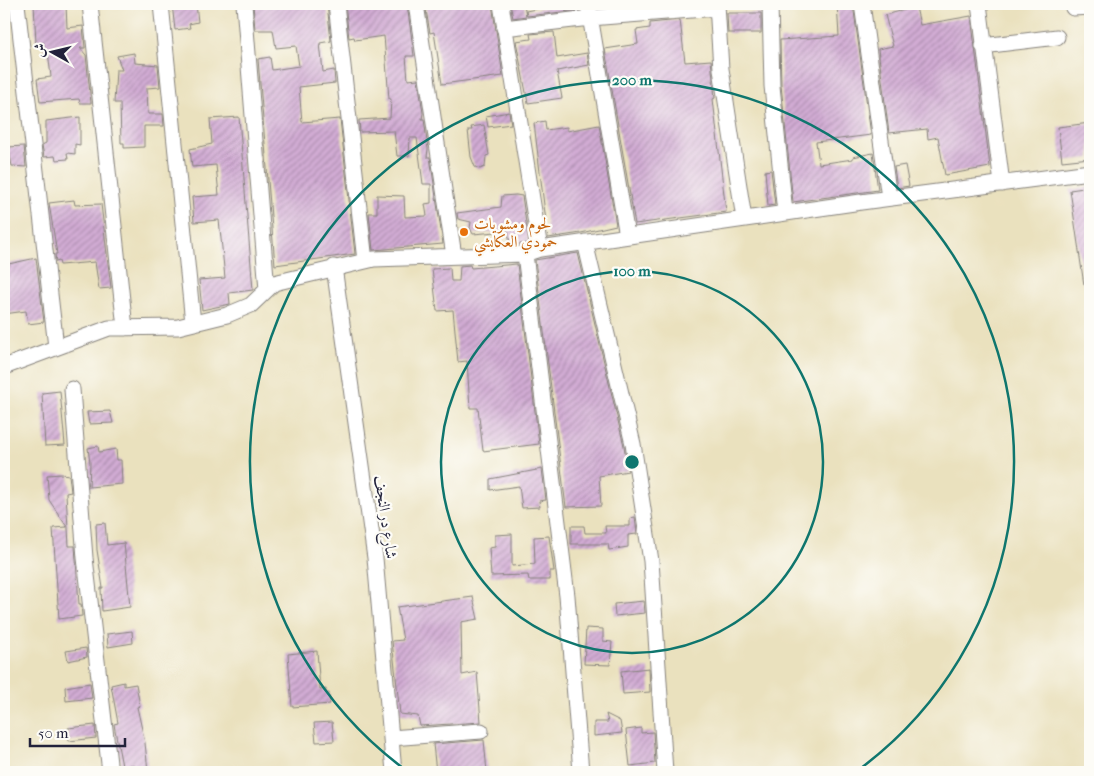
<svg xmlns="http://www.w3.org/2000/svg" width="1094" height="776" viewBox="0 0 1094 776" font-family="'IM FELL French Canon',Amiri,serif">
<defs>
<pattern id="building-hatch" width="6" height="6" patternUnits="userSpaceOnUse" patternTransform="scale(1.25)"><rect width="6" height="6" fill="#d2acd4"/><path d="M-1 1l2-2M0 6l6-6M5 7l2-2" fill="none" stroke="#aa8cad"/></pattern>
</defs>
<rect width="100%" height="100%" fill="#fdfcf7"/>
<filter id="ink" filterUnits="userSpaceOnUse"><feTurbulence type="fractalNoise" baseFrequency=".02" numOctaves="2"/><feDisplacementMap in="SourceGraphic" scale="10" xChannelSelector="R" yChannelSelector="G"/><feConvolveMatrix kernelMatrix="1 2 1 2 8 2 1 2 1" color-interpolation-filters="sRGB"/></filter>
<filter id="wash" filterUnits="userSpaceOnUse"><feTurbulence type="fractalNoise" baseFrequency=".0096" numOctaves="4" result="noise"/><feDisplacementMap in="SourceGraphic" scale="20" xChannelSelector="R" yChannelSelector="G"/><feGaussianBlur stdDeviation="1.12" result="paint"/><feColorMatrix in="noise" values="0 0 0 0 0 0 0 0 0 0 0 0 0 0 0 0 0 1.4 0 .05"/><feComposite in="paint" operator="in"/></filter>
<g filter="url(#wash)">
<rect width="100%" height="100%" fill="#eae1be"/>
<g id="blocks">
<!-- building -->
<path fill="url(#building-hatch)" d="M 34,4 L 66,4 L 67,28 L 83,26 L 85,48 L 80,48 L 86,55 L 91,103 L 80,103 L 79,99 L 40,102 L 37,79 L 51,77 L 48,51 L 44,51 L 44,43 L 36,43 Z
M 172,4 L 196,4 L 198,22 L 189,24 L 190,28 L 175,30 Z
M 253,4 L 327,4 L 331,41 L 320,43 L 323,72 L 334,70 L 335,83 L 299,87 L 302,122 L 340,119 L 355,254 L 275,265 L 258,59 L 270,57 L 272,70 L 299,66 L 296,46 L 276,48 L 273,30 L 255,30 Z
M 345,4 L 407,4 L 414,56 L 406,56 L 408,80 L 418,79 L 423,113 L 422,119 L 424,119 L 428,149 L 427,157 L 430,157 L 443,244 L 373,250 L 369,213 L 377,213 L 377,195 L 404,196 L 405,217 L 427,216 L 425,204 L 431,203 L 431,184 L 423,184 L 417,138 L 410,138 L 409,156 L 397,156 L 394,131 L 360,132 L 359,120 L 390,118 L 391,99 L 389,99 L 384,36 L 355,40 L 354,37 L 349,38 Z
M 425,4 L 492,4 L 503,76 L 442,84 L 434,32 L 430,33 Z
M 510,4 L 524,4 L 526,16 L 513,18 Z
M 551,4 L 579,4 L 579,10 L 527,16 L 526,11 L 551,6 Z
M 837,4 L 853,4 L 871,135 L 816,142 L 819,164 L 853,159 L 853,157 L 873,153 L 878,190 L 793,202 L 781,85 L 780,40 L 839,36 Z
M 916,7 L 920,25 L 971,16 L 990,167 L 945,175 L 938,137 L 928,139 L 927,129 L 889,133 L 878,49 L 893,46 L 885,15 Z
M 727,13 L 761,13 L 761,33 L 728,33 Z
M 680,20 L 685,62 L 711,60 L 715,98 L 713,99 L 726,212 L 635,224 L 605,49 L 638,44 L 636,30 L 650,28 L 650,23 Z
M 554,32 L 557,58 L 587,53 L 589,65 L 557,71 L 562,98 L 528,103 L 516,41 L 531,39 L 530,34 Z
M 134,53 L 135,63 L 158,65 L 160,87 L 147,88 L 148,114 L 163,114 L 164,126 L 144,126 L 144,147 L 124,148 L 124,143 L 121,143 L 120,103 L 114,103 L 116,70 L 122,70 L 117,56 Z
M 509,112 L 511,124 L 488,127 L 486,116 Z
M 80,117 L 80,145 L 75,144 L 75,154 L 67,153 L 68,159 L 56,160 L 55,156 L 44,157 L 42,145 L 46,143 L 46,121 Z
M 239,117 L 253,290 L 229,293 L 230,304 L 202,310 L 199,280 L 225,278 L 222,248 L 219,220 L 194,222 L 192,197 L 219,195 L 216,165 L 192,167 L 190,149 L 212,144 L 210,119 Z
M 545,121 L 546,130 L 567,127 L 567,131 L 599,125 L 616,225 L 581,233 L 548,238 L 534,123 Z
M 1090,123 L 1090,158 L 1062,161 L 1058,127 Z
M 484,125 L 489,155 L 486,156 L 485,167 L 480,169 L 475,167 L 471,157 L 468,130 L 472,130 L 471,127 Z
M 24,146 L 26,167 L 12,166 L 8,147 Z
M 905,165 L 909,186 L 897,188 L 894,167 Z
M 771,170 L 775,205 L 768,206 L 765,171 Z
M 1090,187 L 1090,284 L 1084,285 L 1070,190 Z
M 516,195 L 522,196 L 529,243 L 510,245 L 508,231 L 473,234 L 470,228 L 471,222 L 458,219 L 457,213 L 501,207 L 502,196 Z
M 74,200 L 75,205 L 101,204 L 111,288 L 99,289 L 95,262 L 60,265 L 59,261 L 56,262 L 55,254 L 57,254 L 49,203 Z
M 578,253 L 624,446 L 628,471 L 599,476 L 601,506 L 566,507 L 535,260 Z
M 36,258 L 44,322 L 28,324 L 26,311 L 4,314 L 4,265 Z
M 517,264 L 539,444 L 483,451 L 478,408 L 470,408 L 467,361 L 458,362 L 453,310 L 437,311 L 432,269 L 450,268 L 451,281 L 459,281 L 460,266 L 470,265 L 471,268 Z
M 60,391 L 65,445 L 45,446 L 42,393 Z
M 110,411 L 113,423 L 89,424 L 87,412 Z
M 98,446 L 99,452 L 116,449 L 117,460 L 121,460 L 122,484 L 89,487 L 90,463 L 88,448 Z
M 542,469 L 546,500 L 539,501 L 540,507 L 522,508 L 519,486 L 490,490 L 490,479 Z
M 62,474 L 69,475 L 71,492 L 66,493 L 69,546 L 75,546 L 79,604 L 81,604 L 82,616 L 59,619 L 53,528 L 67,527 L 49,500 L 47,475 Z
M 635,517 L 637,534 L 628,535 L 628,547 L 609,550 L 608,544 L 571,544 L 571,526 L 584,526 L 585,533 L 606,533 L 605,526 L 630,526 L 630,518 Z
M 105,523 L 107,545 L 124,543 L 130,607 L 102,611 L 101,588 L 103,588 L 97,550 L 96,524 Z
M 512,534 L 512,566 L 535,564 L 534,537 L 549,536 L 554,571 L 550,571 L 550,580 L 529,580 L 528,575 L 491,576 L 489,548 L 495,547 L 495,535 Z
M 473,597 L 478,619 L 461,622 L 462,675 L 477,672 L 481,722 L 420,726 L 418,716 L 400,714 L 392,641 L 403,640 L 397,607 Z
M 644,601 L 645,613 L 615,616 L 614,604 Z
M 586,628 L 603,629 L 603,641 L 612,642 L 610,665 L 584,664 Z
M 132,631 L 133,643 L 108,647 L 107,634 Z
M 86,648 L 87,657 L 68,661 L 66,651 Z
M 317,651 L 320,690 L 326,689 L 326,693 L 329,693 L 330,704 L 292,707 L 288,654 Z
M 649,668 L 650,692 L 623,694 L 621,671 Z
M 124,682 L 124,686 L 136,684 L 140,706 L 137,707 L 145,743 L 148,771 L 134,772 L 133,765 L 122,766 L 115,730 L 114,724 L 118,723 L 111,685 Z
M 90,683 L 92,698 L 66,701 L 65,687 Z
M 606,714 L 620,721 L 622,733 L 594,736 L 594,722 L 608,722 Z
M 332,722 L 334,741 L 316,742 L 314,723 Z
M 95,725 L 96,738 L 69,741 L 68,728 Z
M 641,728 L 641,733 L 653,732 L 655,763 L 630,766 L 626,730 Z
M 484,740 L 487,772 L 436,772 L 433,744 Z"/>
</g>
</g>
<g filter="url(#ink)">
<use href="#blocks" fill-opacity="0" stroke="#86827c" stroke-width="1"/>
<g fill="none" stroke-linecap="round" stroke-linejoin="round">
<defs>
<path id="minor" d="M 17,4 L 56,347
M 90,4 L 125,328
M 161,4 L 193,323
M 244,4 L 267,290
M 336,4 L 365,261
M 416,4 L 454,256
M 501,4 L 540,249
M 588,4 L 627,236
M 717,4 L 721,69 L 744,219
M 770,4 L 772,86 L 785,213
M 862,4 L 889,198
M 979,4 L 1002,184
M 1073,8 L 1090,7
M 504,28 L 590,18 L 717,8
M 983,46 L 1057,37
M 585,242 L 633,444 L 651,561 L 665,772
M 334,267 L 375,558 L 394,772
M 4,367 L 109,328 L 178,327 L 227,315 L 251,305 L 274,283 L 374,259 L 525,254
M 72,389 L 85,558 L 110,772
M 391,738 L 481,731
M 581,772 L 567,596 L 525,254 L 540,249 L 861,202 L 1090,172"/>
</defs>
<!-- minor casing -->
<use href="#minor" stroke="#86827c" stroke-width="17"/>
<!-- minor -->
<use href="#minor" stroke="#fff" stroke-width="15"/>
</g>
</g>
<!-- distance rings -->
<g fill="none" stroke="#0f766e" stroke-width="2.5">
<circle cx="632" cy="462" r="191"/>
<path d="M407 771A382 382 0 1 1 857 771"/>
</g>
<!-- markers -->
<circle fill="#e8710a" stroke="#fdfcf7" stroke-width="2" cx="464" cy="232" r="5"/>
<g text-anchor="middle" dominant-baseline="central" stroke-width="4.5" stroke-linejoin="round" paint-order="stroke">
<!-- food labels -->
<g font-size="16" fill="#c56008" stroke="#fdfcf7" text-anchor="start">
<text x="474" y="223">لحوم ومشويات<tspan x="474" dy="18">حمودي العكايشي</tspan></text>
</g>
<!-- street labels -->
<g font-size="16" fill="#22223b" stroke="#fdfcf7">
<text transform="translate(386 517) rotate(82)">شارع در النجف</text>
</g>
</g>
<circle cx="632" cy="462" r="8" fill="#0f766e" stroke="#fdfcf7" stroke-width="2.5"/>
<g font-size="15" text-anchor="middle" font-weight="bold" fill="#0f766e" stroke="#fdfcf7" stroke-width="4.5" stroke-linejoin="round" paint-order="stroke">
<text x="632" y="85">200 m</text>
<text x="632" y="276">100 m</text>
</g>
<!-- margin -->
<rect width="1094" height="776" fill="none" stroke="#fdfcf7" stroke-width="20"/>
<!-- north arrow -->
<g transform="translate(52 52) rotate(278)" stroke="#fdfcf7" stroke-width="4" paint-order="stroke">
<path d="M0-4L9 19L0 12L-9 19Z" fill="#22223b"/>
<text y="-8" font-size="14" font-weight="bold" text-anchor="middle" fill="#22223b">ش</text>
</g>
<!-- scale -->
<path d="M30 738v8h95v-8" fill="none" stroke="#22223b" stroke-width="2.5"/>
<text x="38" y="738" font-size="15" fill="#22223b" stroke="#fdfcf7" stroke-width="4" paint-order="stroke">50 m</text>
</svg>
